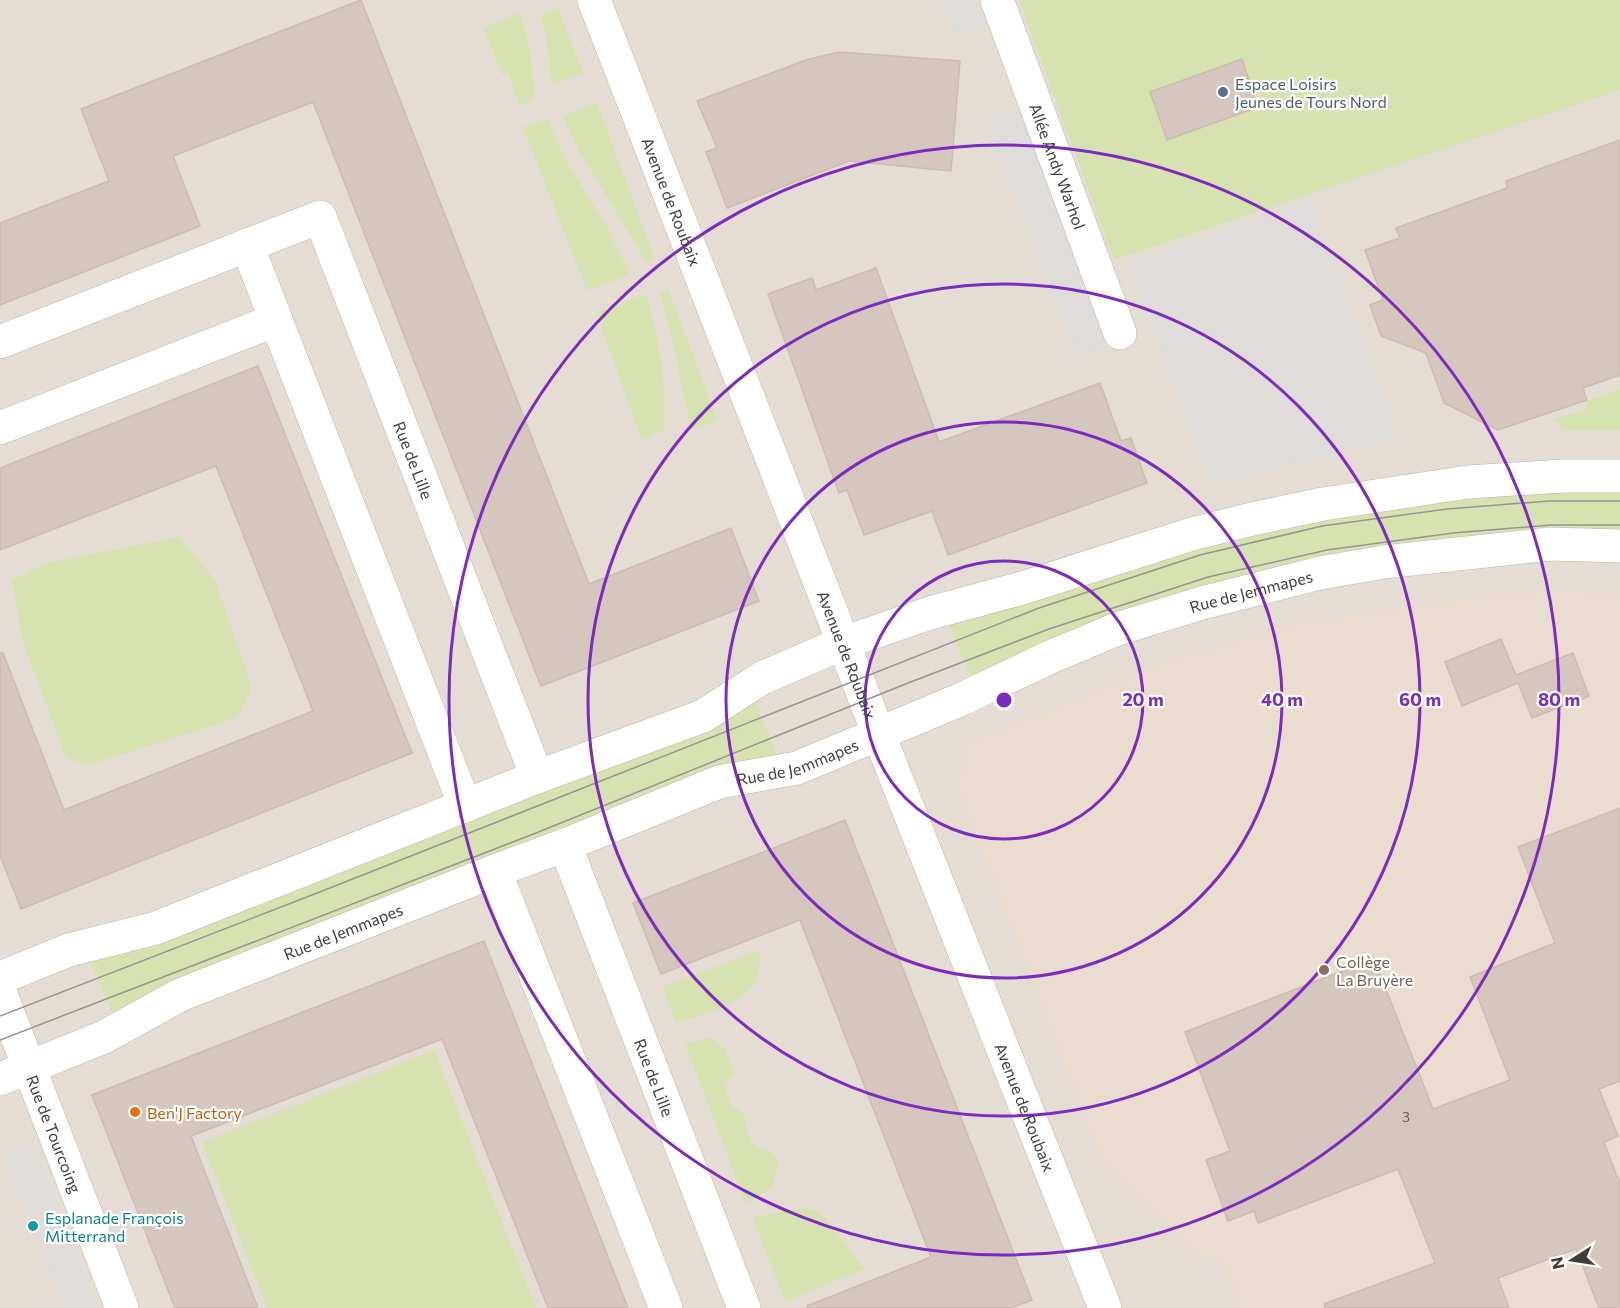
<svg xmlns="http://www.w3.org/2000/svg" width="1620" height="1308" viewBox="0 0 1620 1308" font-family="Commissioner,sans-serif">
<rect width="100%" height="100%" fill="#f1ebe5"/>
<!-- residential -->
<path fill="#e5dcd3" d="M 0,0 L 1620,0 L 1620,1308 L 0,1308 Z"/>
<!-- education -->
<path fill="#eaddcf" d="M 1565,590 L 1620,596 L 1620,1308 L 1233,1308 L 1239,1302 L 1221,1260 L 1201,1258 L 1098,1154 L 957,787 L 969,741 L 1084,696 L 1164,662 L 1298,623 L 1479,596 Z"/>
<!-- green -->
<path fill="#d6e3b0" d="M 1019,0 L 1620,0 L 1620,90 L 1114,260 Z
M 558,8 L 583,73 L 552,85 L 546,34 L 540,16 Z
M 521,12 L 530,50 L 535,100 L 519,105 L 508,73 L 502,75 L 484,28 Z
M 597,103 L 655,259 L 647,263 L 581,154 L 562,116 Z
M 547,119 L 566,161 L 607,227 L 630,274 L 587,291 L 523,127 Z
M 668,289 L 718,421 L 691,430 L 673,342 L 660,293 Z
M 646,294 L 655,328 L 663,375 L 665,429 L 642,440 L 596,313 Z
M 1620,390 L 1620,430 L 1565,430 L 1557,425 L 1554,419 L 1588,409 L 1587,401 Z
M 1620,489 L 1620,534 L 1125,612 L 1038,644 L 971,679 L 947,621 L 1291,522 L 1506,490 Z
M 179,537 L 215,580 L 252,688 L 237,718 L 88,765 L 66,758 L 23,642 L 12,580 L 47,563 Z
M 752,694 L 777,756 L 114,1017 L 89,958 Z
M 760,950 C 759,958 760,967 758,974 C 751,1004 701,1015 676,1022 L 662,987 Z
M 710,1037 L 725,1049 L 735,1074 L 724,1084 L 731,1106 C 755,1117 741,1127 753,1144 C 757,1148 765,1149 770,1152 C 774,1155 777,1159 780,1162 L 771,1188 L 746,1204 L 685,1044 Z
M 434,1050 L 536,1308 L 267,1308 L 202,1142 Z
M 812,1209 L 827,1219 L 864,1269 L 785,1302 L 753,1218 L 790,1210 Z"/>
<!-- parking -->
<path fill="#dfdcda" d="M 941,0 L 977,0 L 987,26 L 955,39 Z
M 1020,107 L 1112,345 L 1078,358 L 985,120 Z
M 1312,200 L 1400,439 L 1210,484 L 1128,263 Z
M 34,1144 L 98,1308 L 63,1308 L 11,1175 L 3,1155 Z"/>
<!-- building -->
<path fill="#d5c7be" stroke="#ccbbaf" stroke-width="1.5" d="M 361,0 L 589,584 L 731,528 L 759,601 L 541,686 L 313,102 L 173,156 L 200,226 L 0,305 L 0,223 L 109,181 L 81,109 Z
M 839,52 L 960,61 L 951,171 L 849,161 L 727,208 L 706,152 L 717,148 L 697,101 L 806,60 Z
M 1242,59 L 1258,107 L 1167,140 L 1150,92 Z
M 1620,140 L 1620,375 L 1583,388 L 1587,400 L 1498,430 L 1444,403 L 1426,353 L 1381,336 L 1370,305 L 1383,300 L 1365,250 L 1400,238 L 1396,228 L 1507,188 L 1506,181 Z
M 876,268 L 939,442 L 1100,383 L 1121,441 L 1131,438 L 1147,483 L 948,555 L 932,511 L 864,535 L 847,490 L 839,493 L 768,294 L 812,278 L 816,290 Z
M 258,366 L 412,753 L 21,909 L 0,855 L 0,653 L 3,653 L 64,810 L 313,711 L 216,466 L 0,550 L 0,468 Z
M 1501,639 L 1516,675 L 1573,653 L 1589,696 L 1532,718 L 1518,683 L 1462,706 L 1445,662 Z
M 1620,808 L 1620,1081 L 1599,1089 L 1618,1136 L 1604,1142 L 1620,1184 L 1620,1308 L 1599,1308 L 1576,1249 L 1498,1278 L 1509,1308 L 1325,1308 L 1324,1304 L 1435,1263 L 1398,1169 L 1258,1223 L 1254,1211 L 1228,1221 L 1206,1160 L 1230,1151 L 1185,1032 L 1374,959 L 1433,1109 L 1510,1080 L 1470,977 L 1555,943 L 1518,847 Z
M 845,820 L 1032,1300 L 1011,1308 L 808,1308 L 807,1306 L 931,1257 L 800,920 L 661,974 L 633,903 Z
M 484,941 L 628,1308 L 548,1308 L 442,1039 L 191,1136 L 258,1308 L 175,1308 L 92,1095 Z"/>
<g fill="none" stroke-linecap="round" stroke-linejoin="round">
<defs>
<g id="minor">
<path id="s1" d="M 594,0 L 879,735 L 1105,1308"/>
<path id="s2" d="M 997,0 L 1120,333"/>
<path d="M 247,245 L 276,320"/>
<path id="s3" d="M 0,342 L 320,217 L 537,777"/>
<path d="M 0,428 L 276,320 L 465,806"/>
<path id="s4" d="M 565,845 L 744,1308"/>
<path d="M 495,871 L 666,1308"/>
<path d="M 0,978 L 69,950 L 156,928 L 537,777 L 703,716 L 762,678 L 843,643 L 930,613 L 1019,589 L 1192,534 L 1252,519 L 1323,504 L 1468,482 L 1563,476 L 1620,476"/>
<path id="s5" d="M 0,992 L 122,1308"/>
<path id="s6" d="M 0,1079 L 104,1037 L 180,995 L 495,871 L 565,845 L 719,782 L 797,768 L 962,699 L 1048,658 L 1117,629 L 1202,603 L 1320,573 L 1384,562 L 1550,544 L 1620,546"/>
</g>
</defs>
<!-- minor casing -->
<use href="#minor" stroke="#bfb4ab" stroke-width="34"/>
<!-- minor -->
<use href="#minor" stroke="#fff" stroke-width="33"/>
<!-- tram -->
<path stroke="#949494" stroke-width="1.5" d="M 0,1016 L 312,895 L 1039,608 L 1200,555 L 1322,526 L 1447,509 L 1550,501 L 1620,501
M 0,1040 L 531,835 L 908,683 L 1049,629 L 1208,577 L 1327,550 L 1453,533 L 1551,525 L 1620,525"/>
</g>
<!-- distance rings -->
<g fill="none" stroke="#7b2cbf" stroke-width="3">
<circle cx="1004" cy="700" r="139"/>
<circle cx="1004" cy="700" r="278"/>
<circle cx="1004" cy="700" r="416"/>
<circle cx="1004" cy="700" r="555"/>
</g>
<!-- markers -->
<circle fill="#5c6f8a" stroke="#fff" stroke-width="2" cx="1223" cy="92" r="6"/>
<circle fill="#8d6e63" stroke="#fff" stroke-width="2" cx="1324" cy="970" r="6"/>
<circle fill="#e8710a" stroke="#fff" stroke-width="2" cx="135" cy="1112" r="6"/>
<circle fill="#0f9aa8" stroke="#fff" stroke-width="2" cx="33" cy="1226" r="6"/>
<g text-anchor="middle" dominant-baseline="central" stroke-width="4.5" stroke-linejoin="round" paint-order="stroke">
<!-- number labels -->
<g font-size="14" fill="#685e57">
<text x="1406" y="1116">3</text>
</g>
<!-- service labels -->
<g font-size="16" fill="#4e5e75" stroke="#fff" text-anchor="start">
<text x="1235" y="83">Espace Loisirs<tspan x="1235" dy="18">Jeunes de Tours Nord</tspan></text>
</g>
<!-- street labels -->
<g font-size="16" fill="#433b35" stroke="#fff">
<text stroke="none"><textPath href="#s2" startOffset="177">Allée Andy Warhol</textPath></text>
<text stroke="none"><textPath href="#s1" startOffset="216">Avenue de Roubaix</textPath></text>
<text stroke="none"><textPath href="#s3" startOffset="604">Rue de Lille</textPath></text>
<text stroke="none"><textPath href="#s6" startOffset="1346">Rue de Jemmapes</textPath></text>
<text stroke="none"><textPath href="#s1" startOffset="702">Avenue de Roubaix</textPath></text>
<text stroke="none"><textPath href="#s6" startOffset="860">Rue de Jemmapes</textPath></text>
<text stroke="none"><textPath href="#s6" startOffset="374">Rue de Jemmapes</textPath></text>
<text stroke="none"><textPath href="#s4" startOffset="249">Rue de Lille</textPath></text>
<text stroke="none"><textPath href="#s1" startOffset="1188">Avenue de Roubaix</textPath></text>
<text stroke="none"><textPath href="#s5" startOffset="152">Rue de Tourcoing</textPath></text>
</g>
<!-- education labels -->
<g font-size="16" fill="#785e54" stroke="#fff" text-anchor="start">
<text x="1336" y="961">Collège<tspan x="1336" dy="18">La Bruyère</tspan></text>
</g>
<!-- food labels -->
<g font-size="16" fill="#c56008" stroke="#fff" text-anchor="start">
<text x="147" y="1112">Ben'J Factory</text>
</g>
<!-- culture labels -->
<g font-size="16" fill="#0d838f" stroke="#fff" text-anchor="start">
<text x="45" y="1217">Esplanade François<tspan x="45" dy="18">Mitterrand</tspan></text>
</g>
</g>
<circle cx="1004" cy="700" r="9" fill="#7b2cbf" stroke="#fff" stroke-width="3"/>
<g font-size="18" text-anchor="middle" font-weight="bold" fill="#7b2cbf" stroke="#fff" stroke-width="4.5" stroke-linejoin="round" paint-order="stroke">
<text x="1143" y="706">20 m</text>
<text x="1282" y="706">40 m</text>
<text x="1420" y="706">60 m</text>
<text x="1559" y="706">80 m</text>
</g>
<!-- north arrow -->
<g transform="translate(1572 1260) rotate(258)" stroke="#ffffff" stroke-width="4.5" paint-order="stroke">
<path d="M0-4.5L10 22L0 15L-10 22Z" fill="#433b35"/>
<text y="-9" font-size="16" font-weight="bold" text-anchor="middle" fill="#433b35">N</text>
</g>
</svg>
